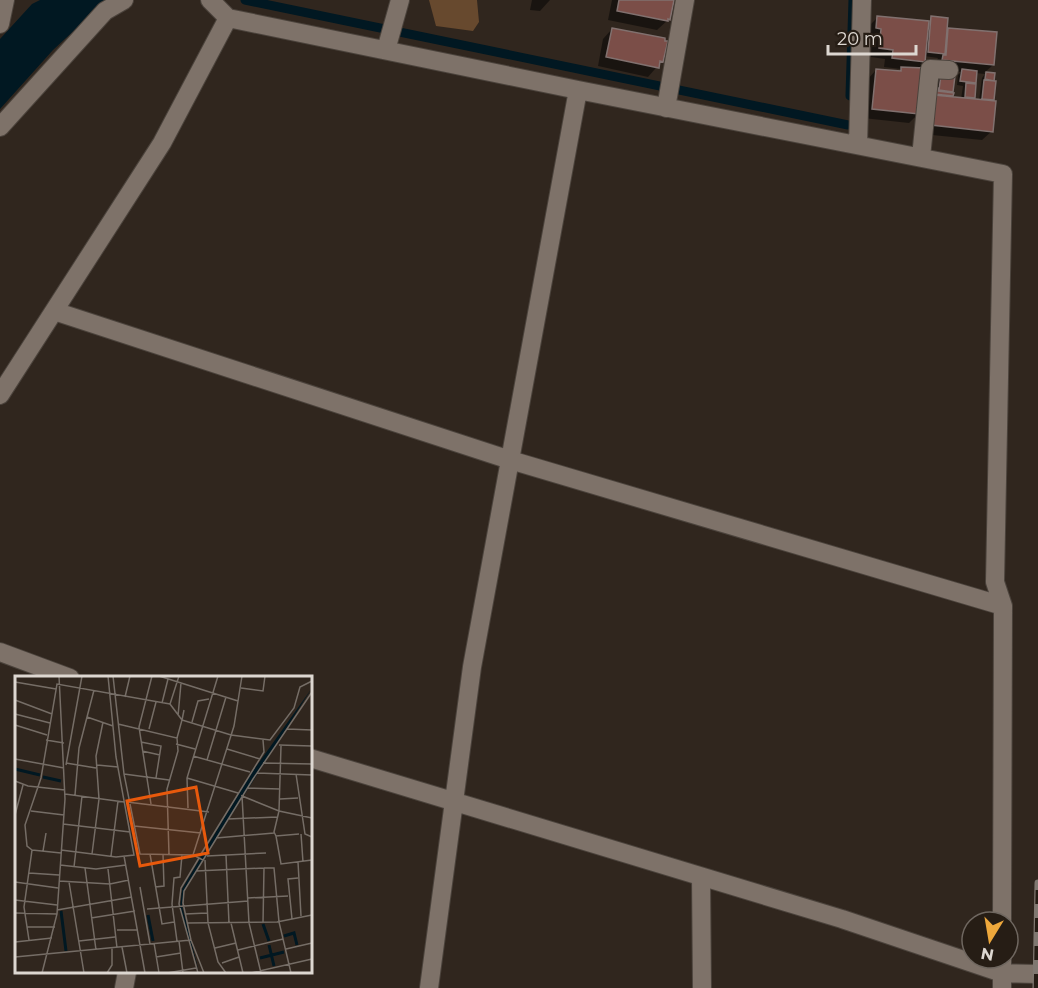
<svg xmlns="http://www.w3.org/2000/svg" width="1038" height="988" viewBox="0 0 1038 988" font-family="Montserrat,sans-serif">
<rect width="100%" height="100%" fill="#30261e"/>
<!-- green -->
<path fill="#67492e" d="M 429,0 L 477,0 L 479,22 L 473,31 L 436,26 Z"/>
<!-- water -->
<path fill="#011822" d="M 40,0 L 107,0 L 53,50 L 0,109 L 0,39 L 32,4 Z"/>
<!-- shadow -->
<path fill="#0007" fill-rule="evenodd" d="M 532,0 L 550,0 L 540,11 L 530,10 Z
M 612,0 L 673,0 L 669,19 L 657,30 L 608,20 Z
M 878,17 L 927,22 L 932,18 L 945,33 L 949,29 L 993,65 L 984,73 L 993,74 L 993,99 L 990,102 L 992,131 L 982,140 L 922,134 L 937,81 L 941,76 L 953,77 L 952,95 L 950,98 L 961,99 L 963,86 L 957,85 L 958,75 L 961,72 L 933,69 L 938,58 L 924,56 L 924,61 L 920,65 L 923,65 L 918,114 L 909,123 L 863,118 L 867,80 L 876,70 L 898,72 L 901,69 L 884,67 L 885,59 L 871,57 L 872,38 L 867,37 L 868,27 ZM 975,73 L 985,74 L 982,78 L 979,101 L 970,100 L 973,97 Z
M 612,29 L 662,61 L 648,77 L 598,66 L 603,39 Z"/>
<g fill="none" stroke-linecap="round" stroke-linejoin="round">
<!-- stream -->
<path stroke="#011822" stroke-width="9" d="M 245,0 L 848,125
M 850,96 L 853,0"/>
</g>
<!-- building -->
<path fill="#7b4e48" stroke="#81716f" stroke-width="1.5" d="M 619,0 L 674,0 L 670,20 L 668,19 L 668,21 L 617,11 Z
M 877,16 L 929,21 L 925,62 L 892,58 L 893,50 L 879,48 L 881,29 L 876,28 Z
M 931,16 L 948,18 L 945,54 L 928,52 Z
M 612,28 L 665,38 L 665,41 L 668,41 L 663,62 L 660,61 L 659,68 L 606,57 Z
M 948,28 L 997,32 L 994,65 L 942,60 L 943,55 L 946,55 Z
M 901,67 L 924,68 L 919,114 L 872,109 L 876,69 L 901,71 Z
M 962,69 L 977,71 L 976,83 L 960,81 Z
M 986,72 L 995,73 L 994,81 L 985,79 Z
M 941,75 L 955,76 L 953,92 L 939,90 Z
M 984,80 L 996,81 L 994,100 L 982,99 Z
M 966,83 L 976,84 L 975,98 L 965,97 Z
M 935,88 L 938,88 L 938,91 L 954,93 L 953,96 L 934,94 Z
M 934,95 L 996,101 L 993,132 L 931,125 Z"/>
<g fill="none" stroke-linecap="round" stroke-linejoin="round">
<defs>
<path id="minor" d="M 210,0 L 228,18 L 578,90 L 1003,174 L 995,582 L 1003,606 L 1002,922
M 0,24 L 5,0
M 386,50 L 400,0
M 666,108 L 685,0
M 0,127 L 105,11 L 124,0
M 858,145 L 862,0
M 921,157 L 930,69 L 949,70
M 54,311 L 510,460 L 1003,606
M 0,395 L 162,143 L 228,18
M 0,652 L 70,678
M 310,758 L 842,919 L 1002,973 L 1038,974
M 701,877 L 702,988
M 124,988 L 127,972
M 429,988 L 472,667 L 578,90
M 1002,988 L 1002,958"/>
</defs>
<!-- minor casing -->
<use href="#minor" stroke="#4b433c" stroke-width="20"/>
<!-- minor -->
<use href="#minor" stroke="#7e7269" stroke-width="18"/>
<defs>
<path id="rail" d="M 1036,988 L 1038,883"/>
</defs>
<!-- rail casing -->
<use href="#rail" stroke="#807871" stroke-width="7"/>
<!-- rail -->
<use href="#rail" stroke="#261d15" stroke-width="4.5" stroke-dasharray="14" stroke-linecap="butt"/>
</g>
<!-- overview -->
<g transform="translate(15 676)">
<rect width="297" height="297" fill="#30261e"/>
<path d="M 297,12 L 169,214 L 167,230 L 184,296 L 165,233 L 167,213 L 233,102 Z" fill="#011822"/>
<path fill="none" stroke="#011822" stroke-width="3" d="M 0,93 L 25,99M 28,101 L 46,105M 46,235 L 51,275M 133,239 L 138,265M 248,248 L 254,265M 269,260 L 279,257 L 282,269M 254,269 L 259,290M 245,282 L 269,276"/>
<path fill="none" stroke="#756d66" stroke-width="1.5" d="M 98,0 L 109,98 L 125,178 L 178,179 L 188,184M 144,0 L 223,25M 0,6 L 41,13M 226,12 L 248,15 L 250,0M 110,21 L 115,0M 0,24 L 37,38M 147,27 L 153,3M 169,34 L 167,44 L 216,59 L 255,64 L 279,32 L 285,11 L 297,5M 0,38 L 35,47M 163,40 L 166,7M 72,41 L 98,50M 177,46 L 183,25 L 194,23M 103,48 L 162,62 L 163,75 L 152,113 L 154,178M 0,49 L 32,59M 134,53 L 141,26M 272,53 L 297,54M 162,62 L 167,44 L 155,28 L 164,0M 31,64 L 49,67M 126,66 L 146,70 L 141,102M 161,68 L 180,73M 264,69 L 297,70M 266,70 L 264,135 L 259,156 L 261,160 L 284,158M 212,73 L 245,83M 127,75 L 145,79M 178,80 L 235,96M 0,83 L 49,92M 192,84 L 211,21M 51,87 L 81,92M 248,87 L 297,88M 51,89 L 67,0M 82,89 L 103,91M 242,97 L 297,99M 109,98 L 154,104M 281,98 L 290,158 L 297,161M 172,102 L 223,117M 0,105 L 13,110 L 50,114M 232,112 L 265,113M 50,118 L 109,126M 60,119 L 64,72 L 79,14M 265,123 L 283,122M 112,126 L 194,136M 136,128 L 124,51 L 137,0M 173,132 L 172,102 L 203,0M 16,135 L 49,139M 0,139 L 8,109M 213,143 L 262,141M 48,148 L 115,156M 119,150 L 186,157M 286,158 L 288,186M 261,160 L 266,188 L 297,184M 201,162 L 259,157M 17,174 L 46,177M 46,174 L 101,181 L 119,179 L 101,81 L 93,0M 28,175 L 31,157M 77,178 L 84,123 L 81,80 L 88,46M 135,178 L 147,248 L 159,246M 178,179 L 219,50 L 227,0M 211,179 L 214,247M 96,180 L 103,125M 109,180 L 130,297M 180,180 L 186,178 L 249,76 L 248,64M 192,180 L 251,177M 190,184 L 193,247 L 203,286 L 211,297M 283,186 L 286,240M 45,189 L 81,193 L 111,189M 59,191 L 67,120M 70,192 L 81,274M 249,192 L 259,192 L 264,246 L 276,297M 93,193 L 102,272M 181,195 L 249,192 L 248,247M 14,197 L 44,199M 44,205 L 95,208 L 114,204M 0,206 L 43,212M 54,206 L 69,297M 125,211 L 135,268M 140,211 L 149,210 L 148,178M 233,222 L 273,220M 0,224 L 42,229M 132,233 L 233,225M 42,234 L 117,221M 0,237 L 42,238M 170,238 L 192,237M 76,242 L 120,235M 277,243 L 273,203 L 283,202M 172,247 L 262,246 L 297,239M 216,247 L 228,297M 12,251 L 40,251M 102,254 L 123,254M 14,264 L 9,231 L 17,174 L 12,170 L 10,149 L 26,102 L 42,8 L 155,28M 64,265 L 100,261M 162,265 L 157,228 L 159,202 L 165,201 L 167,179M 164,265 L 168,297M 0,266 L 37,262M 139,267 L 144,297M 107,271 L 112,297M 200,272 L 221,267M 271,273 L 297,267M 223,274 L 268,263M 0,281 L 176,264M 141,281 L 166,277M 207,287 L 224,281M 27,297 L 42,238 L 50,123 L 44,0M 92,297 L 97,289 L 97,272M 152,297 L 181,292M 183,297 L 164,228 L 166,212 L 184,182M 189,297 L 176,264 L 168,227 L 169,215 L 238,103 L 297,16M 236,297 L 297,283M 246,297 L 234,247 L 227,120 L 264,135 L 297,142"/>
<path fill="#e8590c" fill-opacity="0.15" stroke="#e8590c" stroke-width="3" d="M 181,111 L 193,177 L 125,190 L 112,125 Z"/>
<rect width="297" height="297" fill="none" stroke="#ddd7d1" stroke-width="3"/>
</g>
<!-- north arrow -->
<g transform="translate(990 940) rotate(191)"><circle r="28" fill="#261d15" stroke="#6f6760" stroke-width="1.5"/>
<path d="M0-4.5L10 22L0 15L-10 22Z" fill="#eea83c"/>
<text y="-9" font-size="16" font-weight="bold" text-anchor="middle" fill="#ddd7d1">N</text>
</g>
<!-- scale -->
<path d="M828 45v9h88v-9" fill="none" stroke="#ddd7d1" stroke-width="3"/>
<text x="837" y="45" font-size="18" fill="#ddd7d1" stroke="#261d15" stroke-width="4.5" paint-order="stroke">20 m</text>
</svg>
